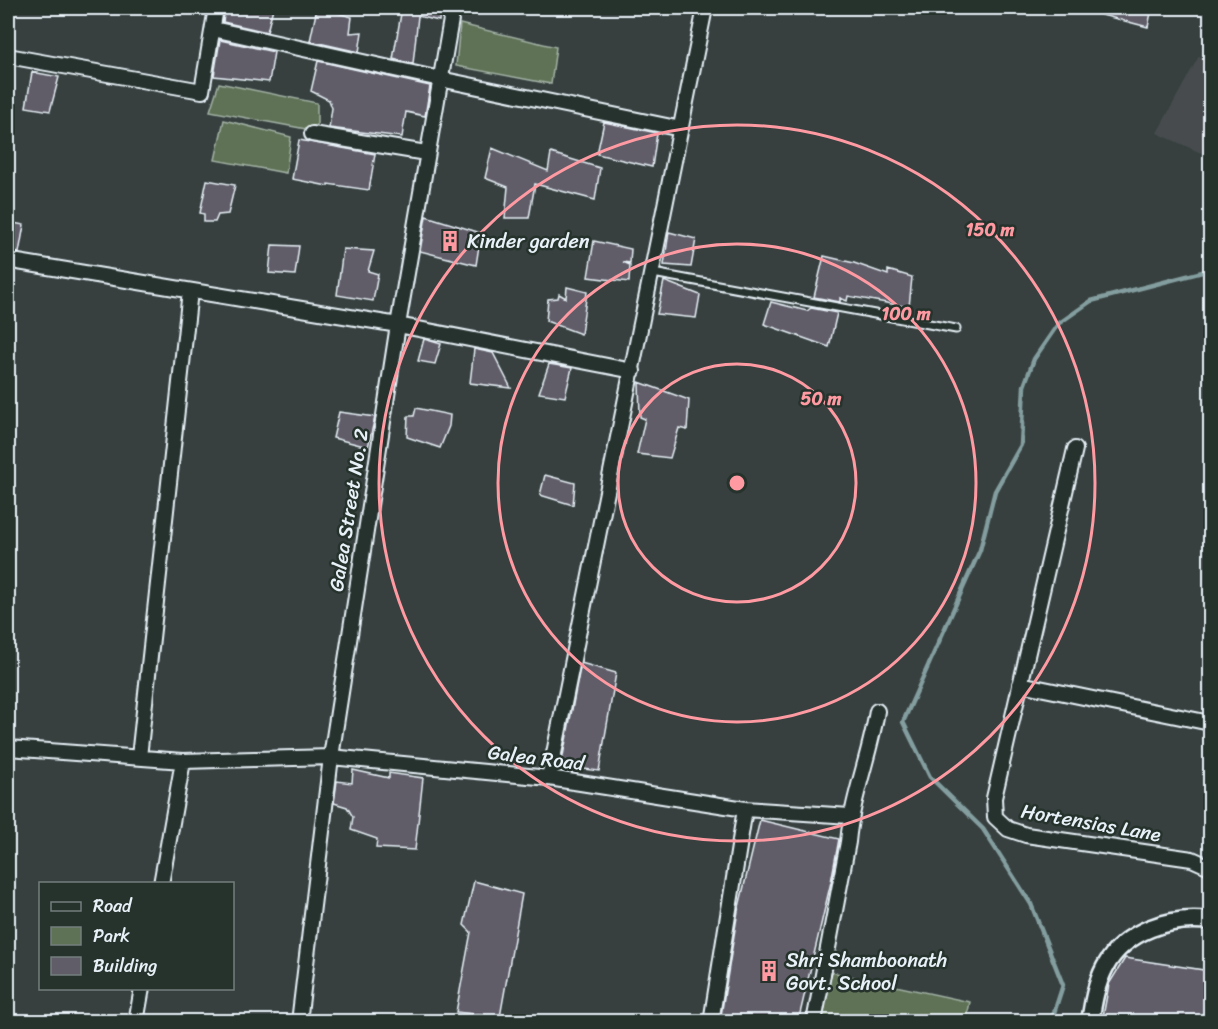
<svg xmlns="http://www.w3.org/2000/svg" width="1218" height="1029" viewBox="0 0 1218 1029" font-family="Sriracha,sans-serif">
<rect width="100%" height="100%" fill="#37403f"/>
<filter id="ink" filterUnits="userSpaceOnUse"><feTurbulence type="fractalNoise" baseFrequency=".0167" numOctaves="2"/><feDisplacementMap in="SourceGraphic" scale="12" xChannelSelector="R" yChannelSelector="G"/><feConvolveMatrix kernelMatrix="1 2 1 2 8 2 1 2 1" color-interpolation-filters="sRGB"/></filter>
<g filter="url(#ink)">
<!-- built -->
<path fill="#464c4e" d="M 1199,56 L 1210,61 L 1210,157 L 1157,133 Z"/>
<!-- green -->
<path fill="#5e7255" stroke="#a3b2a6" stroke-width="1.5" d="M 460,24 L 556,47 L 551,84 L 456,66 Z
M 219,83 L 317,103 L 317,131 L 210,111 Z
M 224,120 L 291,137 L 286,173 L 215,160 Z
M 831,972 L 970,1002 L 966,1021 L 820,1022 Z"/>
<g fill="none" stroke-linecap="round" stroke-linejoin="round">
<!-- stream -->
<path stroke="#849ea0" stroke-width="4.5" d="M 1051,1022 L 1063,985 L 1031,904 L 983,829 L 930,777 L 903,722 L 980,550 L 995,491 L 1021,445 L 1024,386 L 1034,359 L 1058,324 L 1091,301 L 1210,270"/>
</g>
<!-- building -->
<path fill="#605d68" stroke="#e8f1f8" stroke-width="1.5" d="M 225,8 L 273,8 L 267,32 L 223,22 Z
M 317,8 L 328,8 L 334,10 L 334,12 L 352,17 L 350,33 L 362,32 L 359,52 L 310,41 Z
M 402,8 L 440,8 L 439,21 L 418,16 L 413,64 L 393,59 Z
M 1090,8 L 1152,8 L 1148,27 L 1090,12 Z
M 220,40 L 274,52 L 269,82 L 214,76 Z
M 318,61 L 430,86 L 425,116 L 406,112 L 402,137 L 329,128 L 332,108 L 329,100 L 311,91 Z
M 32,72 L 59,77 L 50,111 L 26,107 Z
M 604,122 L 657,133 L 652,167 L 597,154 Z
M 299,140 L 375,154 L 369,190 L 328,184 L 328,186 L 292,179 Z
M 492,148 L 548,171 L 551,153 L 600,168 L 595,200 L 535,184 L 529,218 L 505,218 L 508,187 L 485,178 Z
M 207,180 L 235,185 L 228,214 L 218,215 L 215,222 L 204,222 L 204,214 L 200,213 Z
M 426,216 L 481,233 L 476,265 L 420,251 Z
M 8,222 L 24,225 L 19,253 L 8,251 Z
M 669,232 L 696,239 L 691,267 L 664,265 Z
M 594,241 L 631,249 L 630,263 L 623,262 L 630,265 L 629,282 L 588,277 Z
M 272,245 L 299,246 L 295,275 L 269,273 Z
M 343,249 L 374,251 L 368,271 L 378,274 L 373,301 L 337,295 Z
M 824,256 L 854,263 L 888,275 L 888,270 L 912,277 L 909,307 L 848,296 L 847,301 L 840,298 L 840,302 L 814,297 Z
M 664,281 L 700,295 L 696,318 L 657,314 Z
M 567,287 L 587,292 L 581,334 L 546,321 L 548,299 L 558,298 L 559,294 L 566,298 Z
M 771,302 L 807,311 L 811,308 L 837,313 L 829,347 L 764,324 Z
M 424,339 L 441,344 L 435,364 L 418,361 Z
M 474,349 L 493,353 L 511,388 L 470,383 Z
M 549,364 L 572,368 L 565,397 L 539,393 Z
M 639,382 L 689,400 L 687,430 L 679,428 L 670,458 L 637,454 L 645,419 L 640,417 Z
M 416,408 L 450,415 L 449,426 L 440,448 L 407,437 L 408,416 L 414,416 Z
M 339,412 L 375,417 L 368,447 L 333,438 Z
M 545,475 L 575,483 L 573,505 L 540,495 Z
M 581,663 L 616,673 L 599,771 L 561,766 Z
M 353,770 L 389,778 L 389,773 L 423,778 L 415,850 L 376,848 L 377,839 L 351,830 L 353,817 L 347,807 L 334,803 L 337,781 L 352,783 Z
M 760,820 L 839,839 L 831,882 L 798,1022 L 720,1022 L 738,911 Z
M 474,881 L 522,894 L 500,1017 L 456,1012 L 471,932 L 464,925 Z
M 1125,958 L 1210,971 L 1210,1022 L 1102,1022 L 1109,984 Z"/>
<g fill="none" stroke-linecap="round" stroke-linejoin="round">
<defs>
<path id="service" d="M 653,273 L 956,329"/>
<path id="minor" d="M 213,29 L 440,79 L 681,129
M 8,56 L 202,91 L 216,8
M 312,134 L 426,153
M 18,262 L 398,325 L 633,371
M 1075,449 L 994,798 L 995,817 L 1008,829 L 1026,835 L 1192,859 L 1210,867
M 1020,684 L 1210,723
M 8,748 L 183,761 L 331,757 L 549,778 L 745,809 L 850,816
M 139,757 L 190,291
M 549,778 L 705,8
M 161,884 L 183,761
M 136,1022 L 142,988
M 299,1022 L 331,757 L 398,325 L 453,8
M 711,1022 L 745,809
M 814,1022 L 848,842 C 852,797 870,755 877,711"/>
<path id="tertiary" d="M 1090,1022 C 1093,1003 1096,984 1105,967 C 1125,930 1171,916 1210,921"/>
</defs>
<!-- service casing -->
<use href="#service" stroke="#e8f1f8" stroke-width="11"/>
<!-- minor casing -->
<use href="#minor" stroke="#e8f1f8" stroke-width="18"/>
<!-- tertiary casing -->
<use href="#tertiary" stroke="#e8f1f8" stroke-width="21"/>
<!-- service -->
<use href="#service" stroke="#26332d" stroke-width="7"/>
<!-- minor -->
<use href="#minor" stroke="#26332d" stroke-width="14"/>
<!-- tertiary -->
<use href="#tertiary" stroke="#26332d" stroke-width="16"/>
</g>
</g>
<!-- distance rings -->
<g fill="none" stroke="#ff9aa2" stroke-width="3">
<circle cx="737" cy="483" r="119"/>
<circle cx="737" cy="483" r="239"/>
<circle cx="737" cy="483" r="358"/>
</g>
<!-- icons -->
<defs>
<symbol id="building-bare" viewBox="-9 -9 18 18"><path d="M-4-6H4V6H1V3H-1V6H-4ZM-2.5-4.3h1.7v1.8h-1.7ZM.8-4.3h1.7v1.8H.8ZM-2.5-1h1.7V.8h-1.7ZM.8-1h1.7V.8H.8Z" fill="#ff9aa2" stroke="#26332d" stroke-width="2.5" paint-order="stroke"/></symbol>
</defs>
<g fill-rule="evenodd">
<use href="#building-bare" x="435" y="226" width="30" height="30"/>
<use href="#building-bare" x="754" y="956" width="30" height="30"/>
</g>
<g text-anchor="middle" dominant-baseline="central" stroke-width="5" stroke-linejoin="round" paint-order="stroke">
<!-- poi labels -->
<g font-size="20" fill="#e8f1f8" stroke="#26332d" text-anchor="start">
<text x="467" y="241">Kinder garden</text>
<text x="786" y="960">Shri Shamboonath<tspan x="786" dy="23">Govt. School</tspan></text>
</g>
<!-- street labels -->
<g font-size="20" fill="#e8f1f8" stroke="#26332d">
<text transform="translate(349 510) rotate(-81)">Galea Street No. 2</text>
<text transform="translate(536 758) rotate(7)">Galea Road</text>
<text transform="translate(1091 823) rotate(10)">Hortensias Lane</text>
</g>
</g>
<circle cx="737" cy="483" r="9" fill="#ff9aa2" stroke="#26332d" stroke-width="3"/>
<g font-size="18" text-anchor="middle" font-weight="bold" fill="#ff9aa2" stroke="#26332d" stroke-width="5" stroke-linejoin="round" paint-order="stroke">
<text x="990" y="236">150 m</text>
<text x="906" y="320">100 m</text>
<text x="821" y="405">50 m</text>
</g>
<!-- margin -->
<rect width="1218" height="1029" fill="none" stroke="#26332d" stroke-width="30"/>
<rect x="15" y="15" width="1188" height="999" fill="none" stroke="#e8f1f8" stroke-width="2" filter="url(#ink)"/>
<!-- legend -->
<rect x="39" y="882" width="195" height="108" fill="#26332d" stroke="#747f7e" stroke-width="1.5"/>
<rect x="51" y="902" width="30" height="9" fill="#26332d" stroke="#747f7e" stroke-width="1.5"/>
<text x="93" y="912" font-size="18" fill="#e8f1f8">Road</text>
<rect x="51" y="927" width="30" height="18" fill="#5e7255" stroke="#747f7e" stroke-width="1.5"/>
<text x="93" y="942" font-size="18" fill="#e8f1f8">Park</text>
<rect x="51" y="957" width="30" height="18" fill="#605d68" stroke="#747f7e" stroke-width="1.5"/>
<text x="93" y="972" font-size="18" fill="#e8f1f8">Building</text>
</svg>
